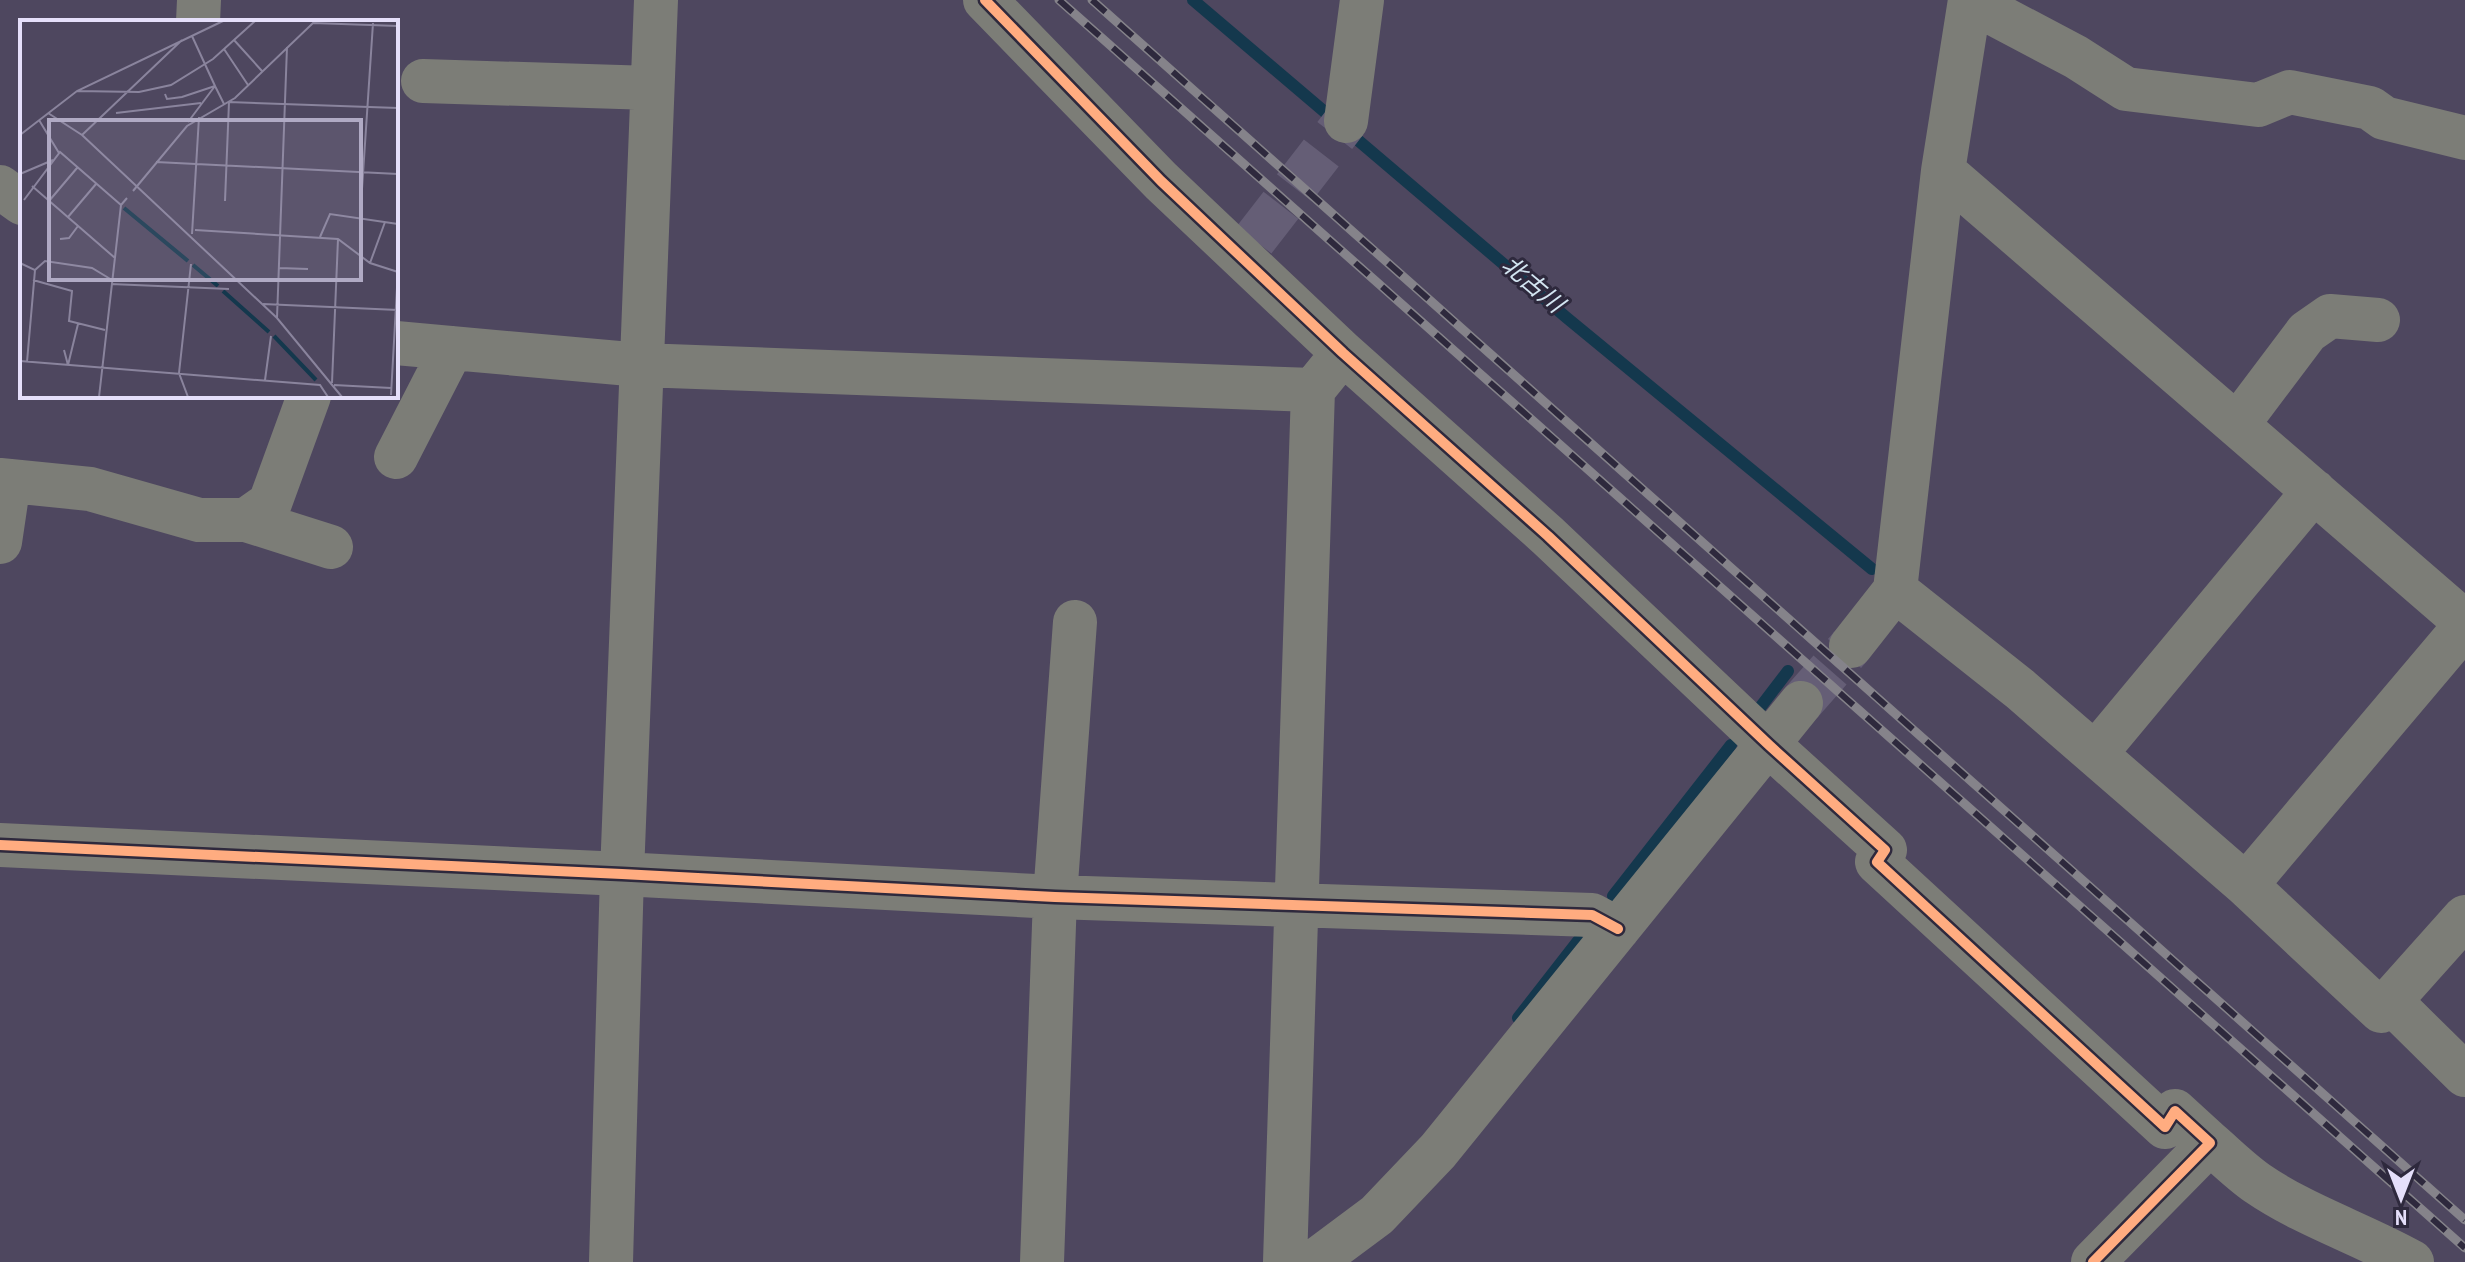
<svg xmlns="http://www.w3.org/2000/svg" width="2465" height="1262" viewBox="0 0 2465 1262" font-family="'PT Sans Narrow','Noto Sans JP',sans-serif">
<rect width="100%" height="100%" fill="#4e475f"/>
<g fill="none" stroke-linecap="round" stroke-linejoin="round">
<!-- stream -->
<path stroke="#14384d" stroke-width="12" d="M 1193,0 L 1567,318 L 1872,569
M 1759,709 L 1788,671
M 1613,896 L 1731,745
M 1518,1018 L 1578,941"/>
<!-- street-tunnel -->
<path stroke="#655e76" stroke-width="44" stroke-dasharray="44 22" stroke-linecap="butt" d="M 1254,240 L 1346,121
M 1801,703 L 1851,646"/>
<!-- street -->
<path stroke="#7c7d77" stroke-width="44" d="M 985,0 L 1161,181 L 1343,353 L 1548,536 L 1769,745 L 1885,850 L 1877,862 L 2165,1127 L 2175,1111 L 2210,1143 L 2093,1262
M 1970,1 L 2076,57 L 2126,89 L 2258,105 L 2290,92 L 2370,108 L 2384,118 L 2465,138
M 198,22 L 199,0
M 423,81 L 652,88
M 1346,121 L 1362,0
M 1943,171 L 2465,622
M 0,187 L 22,203
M 396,343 L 641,365 L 1313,390
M 2237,425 L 2307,332 L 2330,316 L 2378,320
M 396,457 L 452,348
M 0,480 L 90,489 L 199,520 L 246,520 L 270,503 L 309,396
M 246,520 L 331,547
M 0,542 L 9,481
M 1895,590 L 2020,689 L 2246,885 L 2381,1011 L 2465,917
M 1851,646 L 1895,590 L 1943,171 L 1970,0
M 2095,754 L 2314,491
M 0,845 L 622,874 L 1055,897 L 1592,915 L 1618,929
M 2246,885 L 2465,626
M 2390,1001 L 2465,1075
M 2210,1143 C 2225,1156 2240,1171 2257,1183 C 2305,1216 2362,1234 2412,1262
M 611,1262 L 622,874 L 656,0
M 1042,1262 L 1055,897 L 1075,622
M 1285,1262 L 1313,390 L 1343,353
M 1314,1262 L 1377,1215 L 1438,1151 L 1801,703"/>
<defs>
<path id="rail" d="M 1059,0 L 2465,1248
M 1092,0 L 2465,1220"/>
</defs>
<!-- rail casing -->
<use href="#rail" stroke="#85838a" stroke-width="9"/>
<!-- rail -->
<use href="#rail" stroke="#2e293d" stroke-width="6" stroke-dasharray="18" stroke-linecap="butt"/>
<defs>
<path id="cycleway" d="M 985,0 L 1161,181 L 1343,353 L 1548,536 L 1769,745 L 1885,850 L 1877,862 L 2165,1127 L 2175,1111 L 2210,1143 L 2093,1262
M 0,845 L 622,874 L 1055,897 L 1592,915 L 1618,929"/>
</defs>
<!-- cycleway casing -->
<use href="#cycleway" stroke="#2e293d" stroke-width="15"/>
<!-- cycleway -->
<use href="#cycleway" stroke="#ffac80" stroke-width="10"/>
</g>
<g text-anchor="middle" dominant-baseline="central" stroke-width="6" stroke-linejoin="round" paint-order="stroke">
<!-- water labels -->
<g font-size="24" font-style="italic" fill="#d4e6f2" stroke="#2e293d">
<text transform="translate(1533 284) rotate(40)">北古川</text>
</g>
</g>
<!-- overview -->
<g transform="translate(20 20)">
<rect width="378" height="378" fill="#4e475f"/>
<path fill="none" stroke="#14384d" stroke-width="4" d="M 104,188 L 168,241M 173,245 L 198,266M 203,271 L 249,312M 254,316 L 296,360"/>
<path fill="none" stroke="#8a849d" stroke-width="2" d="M 162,20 L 62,115 L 257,298 L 322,377M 214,20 L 242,51M 204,29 L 228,65M 57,71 L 119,72 L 151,65 L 193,39 L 235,1M 145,74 L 147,79 L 162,77 L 195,66 L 204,84M 28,93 L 62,115M 96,93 L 181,83M 19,100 L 39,133M 168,102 L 195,66 L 172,16M 0,115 L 57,71 L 203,1M 136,142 L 378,154M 0,154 L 33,140M 12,166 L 95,238M 113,171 L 167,106 L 215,78 L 293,3 L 378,6M 4,180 L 40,132 L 101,185M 29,181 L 57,148M 205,181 L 209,82 L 378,88M 48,197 L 76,164M 340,199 L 353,3M 175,210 L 318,219 L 350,243 L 378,252M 172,214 L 179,97M 300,217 L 310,194 L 378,204M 40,219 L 49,218 L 58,206M 0,243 L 15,250 L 7,342M 350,243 L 365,202M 259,248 L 288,249M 15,250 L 25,241 L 72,248 L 92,260M 13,260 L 52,271 L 49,301 L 85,310M 91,264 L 209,269M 243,284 L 378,290M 257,298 L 267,27M 44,330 L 48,345 L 58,304M 0,341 L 300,365 L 308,377M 245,360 L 251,316M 312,363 L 318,219M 314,365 L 371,368M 371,375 L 378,250M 79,377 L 101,185 L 107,178M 168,377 L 159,353 L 171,244"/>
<path fill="#b0aac4" fill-opacity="0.15" stroke="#b0aac4" stroke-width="4" d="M 29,100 L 341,100 L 341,260 L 29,260 Z"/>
<rect width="378" height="378" fill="none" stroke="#e5dffa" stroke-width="4"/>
</g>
<!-- north arrow -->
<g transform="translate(2401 1198) rotate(180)" stroke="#2e293d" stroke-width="6" paint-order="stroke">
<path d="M0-6L14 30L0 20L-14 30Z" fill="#e5dffa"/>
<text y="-12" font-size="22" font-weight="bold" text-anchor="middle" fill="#e5dffa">N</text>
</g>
</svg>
